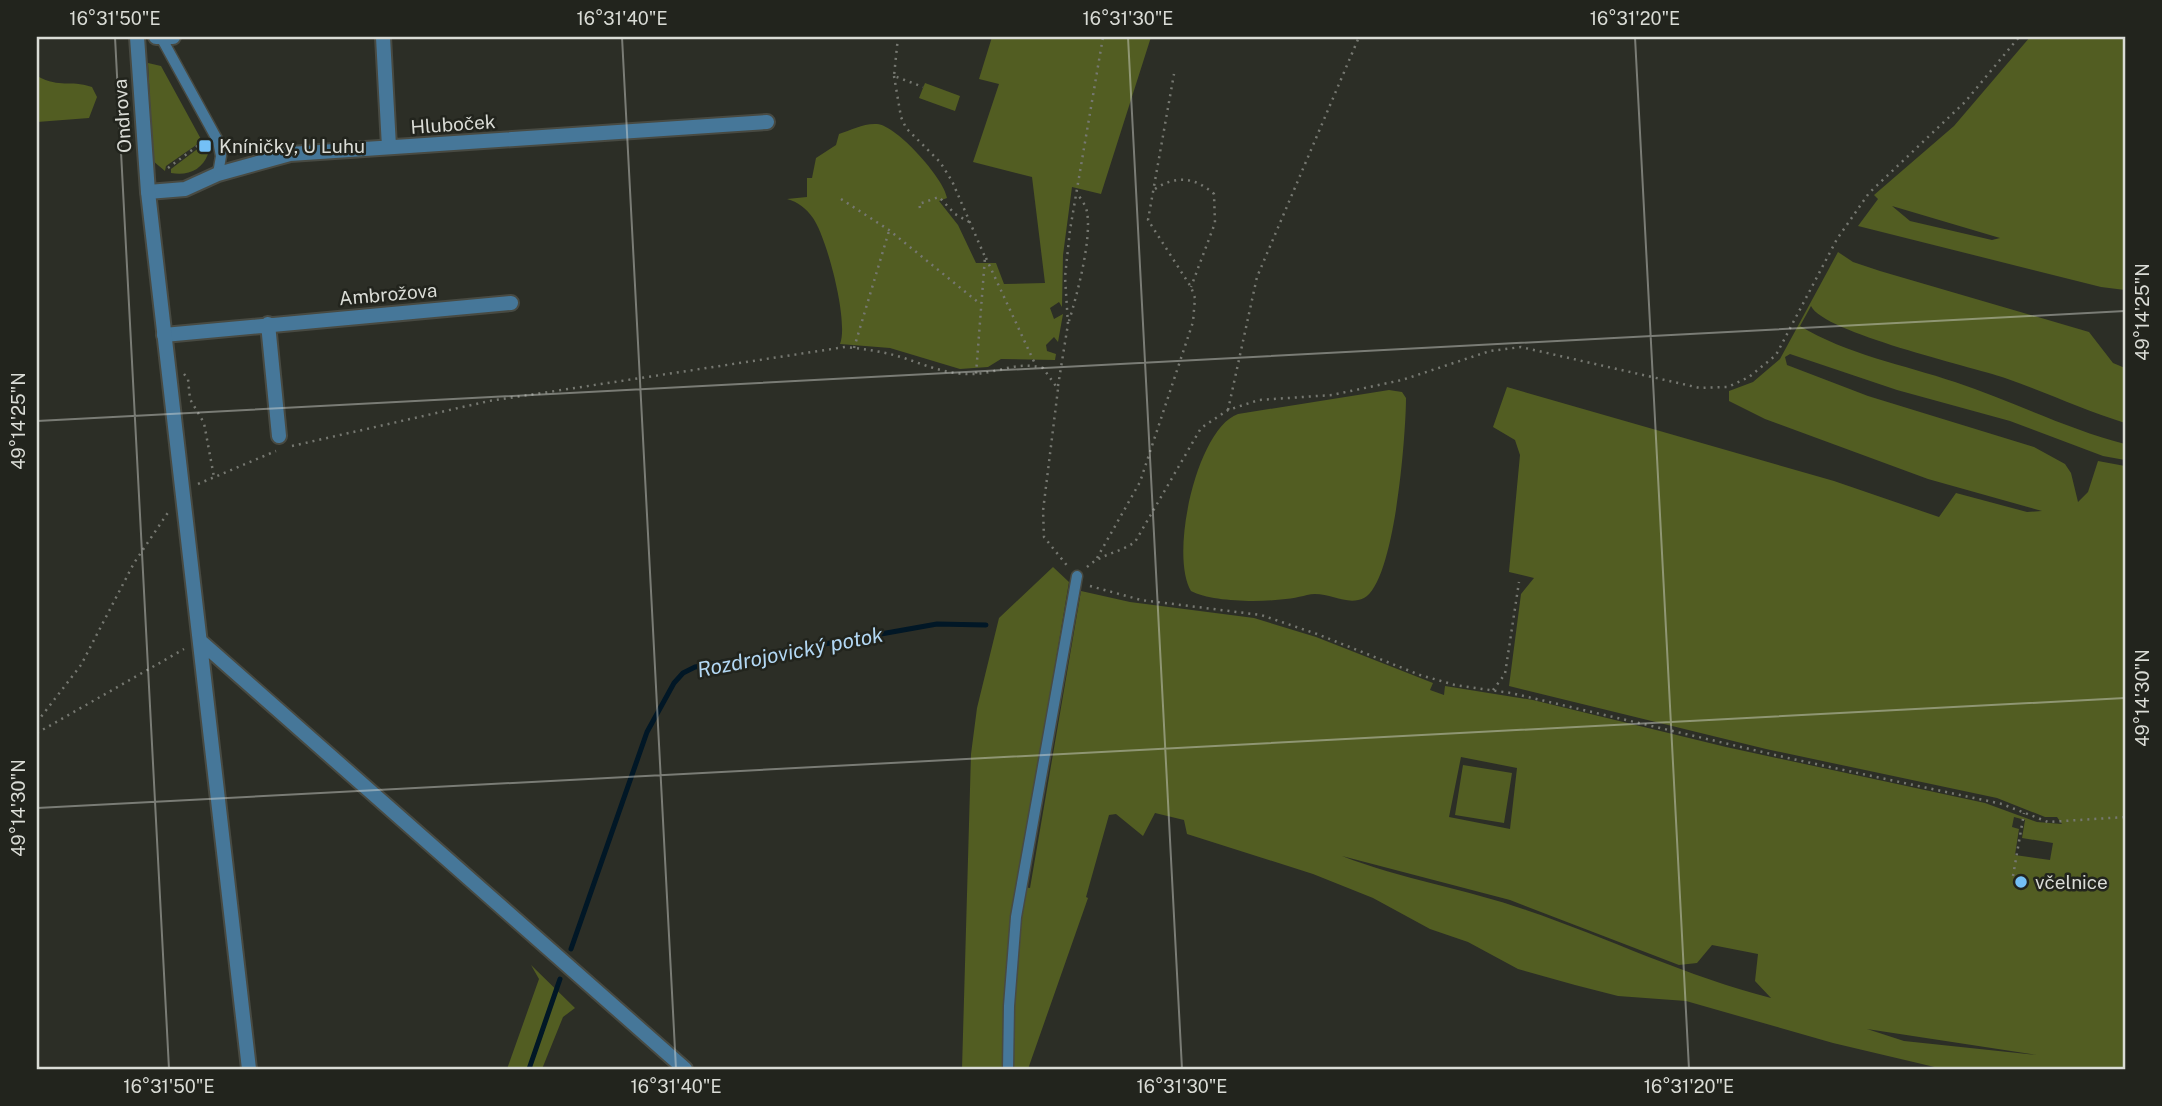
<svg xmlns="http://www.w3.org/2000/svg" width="2162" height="1106" viewBox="0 0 2162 1106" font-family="'Public Sans',sans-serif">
<rect width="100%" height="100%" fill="#2c2e26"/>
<!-- green -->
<path fill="#525d22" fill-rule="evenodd" d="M 992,37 L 1151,37 L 1101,194 L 1072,187 L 1063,255 L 1062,307 L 1059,302 L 1050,308 L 1054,319 L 1063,314 L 1058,342 L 1054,337 L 1046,345 L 1047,351 L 1056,354 L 1055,360 L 1001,359 L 988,367 L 960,369 L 890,348 L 840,344 C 849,322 827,238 813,218 C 806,208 798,202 787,199 L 807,197 L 807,178 L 812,178 L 816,158 L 836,145 L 839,134 C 851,130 864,123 877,124 C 896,125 944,178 947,198 L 939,201 L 958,225 L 976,263 L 996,263 L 1004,284 L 1045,283 L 1032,177 L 973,162 L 999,84 L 979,79 Z
M 2030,37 L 2125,37 L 2125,290 L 2101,287 L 1858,226 L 1878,199 L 1874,195 L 1954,126 ZM 1892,206 L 2000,238 L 1992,240 L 1910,221 Z
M 148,63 L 161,66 L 202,141 L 166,166 L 165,171 L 153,161 Z
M 37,76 C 62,89 68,79 92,87 L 97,97 L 89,118 L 37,122 Z
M 925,83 L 960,96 L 955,111 L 919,98 Z
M 204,144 L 208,154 C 202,170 188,176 171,173 L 171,169 Z
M 1838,252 L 1853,262 L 1880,271 L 2089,332 L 2113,363 L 2125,368 L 2125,423 C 2084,410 2045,392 2005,378 C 1970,366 1824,333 1811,306 L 1800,326 C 1846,354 1904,365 1955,382 C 2012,401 2067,429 2125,444 L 2125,460 L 2103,456 L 2010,421 L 1897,390 L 1790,354 L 1785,357 L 1787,365 L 1868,396 L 2034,447 L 2065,464 L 2071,473 L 2078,502 L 2088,492 L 2098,461 L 2125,466 L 2125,1069 L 1943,1069 L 1833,1043 L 1686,1001 L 1618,996 L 1575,985 L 1518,969 L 1468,942 L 1430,929 L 1373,898 L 1313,874 L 1187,834 L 1184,820 L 1155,813 L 1143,836 L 1116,814 L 1109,815 L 1086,897 L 1088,898 L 1028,1069 L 962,1069 L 971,754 L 977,708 L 999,618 L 1053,567 L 1069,582 L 1018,886 L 1030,888 L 1081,591 L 1130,602 L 1254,618 L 1316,637 L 1433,683 L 1430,690 L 1444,695 L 1445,686 L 1533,700 L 1726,747 L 1985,803 L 2037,822 L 2062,824 L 2057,817 L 2045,817 L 1997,798 L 1766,749 L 1509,686 L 1521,594 L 1534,578 L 1509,572 L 1520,455 L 1515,440 L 1493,427 L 1507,387 L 1834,481 L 1939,517 L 1956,493 L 2027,512 L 2042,511 L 1928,479 L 1765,419 L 1729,401 L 1729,391 L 1753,382 L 1780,359 ZM 1461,757 L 1517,768 L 1510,829 L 1449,817 ZM 2014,817 L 2025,820 L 2022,838 L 2053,843 L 2050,860 L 2015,855 L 2019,829 L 2012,827 ZM 1342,856 L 1510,900 L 1679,965 L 1697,963 L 1712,945 L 1758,954 L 1755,981 L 1771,998 C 1688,977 1608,938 1526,910 C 1466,889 1401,879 1342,856 ZM 1867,1029 L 2037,1055 L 1904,1041 Z
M 1389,390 L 1402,392 L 1406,398 C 1406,434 1395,582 1364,598 C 1346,607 1327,590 1307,595 C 1280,603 1216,604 1191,591 C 1169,555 1197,428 1238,414 Z
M 1463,765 L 1512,773 L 1504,823 L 1455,815 Z
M 531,965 L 575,1008 L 563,1017 L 542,1069 L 507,1069 L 539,979 Z"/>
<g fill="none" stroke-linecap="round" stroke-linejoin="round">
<!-- stream -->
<path stroke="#011726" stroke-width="5" d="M 571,949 L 647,732 L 674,683 L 683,673 L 695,667 L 937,624 L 986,625
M 529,1069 L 560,979"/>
<defs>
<path id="service" d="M 162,39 L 218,141 L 221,156 L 218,174
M 1008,1069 L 1009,1006 L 1016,917 L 1077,576"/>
<path id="minor" d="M 156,37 L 173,37
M 383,37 L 389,147
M 148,192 L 185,189 L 218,174 L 290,154 L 767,122
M 268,324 L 279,436
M 164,335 L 511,303"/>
<path id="tertiary" d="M 137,37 L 148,192 L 249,1069
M 200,641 L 685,1069"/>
</defs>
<!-- service casing -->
<use href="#service" stroke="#484a42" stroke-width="13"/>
<!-- minor casing -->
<use href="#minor" stroke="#484a42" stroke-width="18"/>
<!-- tertiary casing -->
<use href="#tertiary" stroke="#484a42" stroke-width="18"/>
<!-- path -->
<path stroke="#767871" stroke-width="2.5" stroke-dasharray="2 5" stroke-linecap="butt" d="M 898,37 L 894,76 L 923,87
M 894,76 L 901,117 L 906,128 L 940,162 L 952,181 L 985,257 L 976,374
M 168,168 L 204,141
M 1155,189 C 1176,175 1195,177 1214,194 L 1215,223 L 1191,287
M 841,199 L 889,230 L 979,303
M 920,208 L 919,204 L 939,197 L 955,214 L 971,223
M 986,258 L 1036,366
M 1069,321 C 1077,295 1092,239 1087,212 C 1086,205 1080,198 1077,193
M 854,348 L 889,231
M 184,374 L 188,379 L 190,399 L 204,423 L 214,477
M 1058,386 L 1068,324 L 1065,277 L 1070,230 L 1103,37
M 1228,410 L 1257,277 L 1359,37
M 292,446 L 489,401 L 845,347 C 866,349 885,352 904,358 C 925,365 946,374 968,374 C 995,375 1016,360 1043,368 L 1058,389 L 1043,511 L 1044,537 L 1069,568
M 198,484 L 276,451
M 1097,558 L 1140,482 L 1193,322 L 1195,298 L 1191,287 L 1148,220 L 1174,74
M 1087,567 C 1101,554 1119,553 1135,542 L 1201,428 L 1228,410 L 1259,400 L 1332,395 L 1402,380 L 1490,351 L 1521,347 L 1700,388 L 1728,387 L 1749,377 L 1776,355 L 1837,239 L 1869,193 L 1965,102 L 2019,37
M 1090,586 L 1141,600 L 1261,615 L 1317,634 L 1420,675 L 1455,685 L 1511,693 L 1788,758 L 2002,804 L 2048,822 L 2125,817
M 1493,690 L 1505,674 L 1519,582
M 37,722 L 81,665 L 134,563 L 169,511
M 37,733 L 184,649
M 2013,876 L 2024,813"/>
<!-- service -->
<use href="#service" stroke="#467799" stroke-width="10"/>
<!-- minor -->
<use href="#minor" stroke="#467799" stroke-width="14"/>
<!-- tertiary -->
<use href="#tertiary" stroke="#467799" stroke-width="14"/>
</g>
<!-- ticks -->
<path fill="none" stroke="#dadcd6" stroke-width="2" stroke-opacity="0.45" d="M 115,37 L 169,1069M 622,37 L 676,1069M 1128,37 L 1182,1069M 1635,37 L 1689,1069M 37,421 L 2125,311M 37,808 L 2125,698"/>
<!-- markers -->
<g fill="#74c0f6" stroke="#22241d" stroke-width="2.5">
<rect x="198" y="139" width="14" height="14" rx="3.5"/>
<circle cx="2021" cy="882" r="7"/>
</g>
<g text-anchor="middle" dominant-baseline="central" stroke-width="5" stroke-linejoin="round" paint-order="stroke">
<!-- street labels -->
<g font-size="19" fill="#dadcd6" stroke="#22241d">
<text transform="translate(122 116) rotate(-94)">Ondrova</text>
<text transform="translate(453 124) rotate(-4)">Hluboček</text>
<text transform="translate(388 294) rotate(-5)">Ambrožova</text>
</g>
<!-- poi labels -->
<g font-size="19" fill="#dadcd6" stroke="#22241d" text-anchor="start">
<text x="219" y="146">Kníničky, U Luhu</text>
<text x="2035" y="882">včelnice</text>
</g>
<!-- water labels -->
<g font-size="21" font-style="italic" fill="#b3d8f4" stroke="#22241d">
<text transform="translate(790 652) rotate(-11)">Rozdrojovický potok</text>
</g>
</g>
<!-- border -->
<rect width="2162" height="1106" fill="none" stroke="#22241d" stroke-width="77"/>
<rect x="38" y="38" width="2086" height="1030" fill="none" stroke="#dadcd6" stroke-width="2.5"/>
<g font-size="18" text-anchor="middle" fill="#dadcd6">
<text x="115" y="25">16°31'50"E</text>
<text x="622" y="25">16°31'40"E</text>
<text x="1128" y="25">16°31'30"E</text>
<text x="1635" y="25">16°31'20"E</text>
<text transform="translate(2143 312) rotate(-90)" y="6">49°14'25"N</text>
<text transform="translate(19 421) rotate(-90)" y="6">49°14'25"N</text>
<text transform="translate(2143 698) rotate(-90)" y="6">49°14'30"N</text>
<text transform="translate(19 808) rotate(-90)" y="6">49°14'30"N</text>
<text x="169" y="1093">16°31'50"E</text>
<text x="676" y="1093">16°31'40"E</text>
<text x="1182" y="1093">16°31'30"E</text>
<text x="1689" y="1093">16°31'20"E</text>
</g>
</svg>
